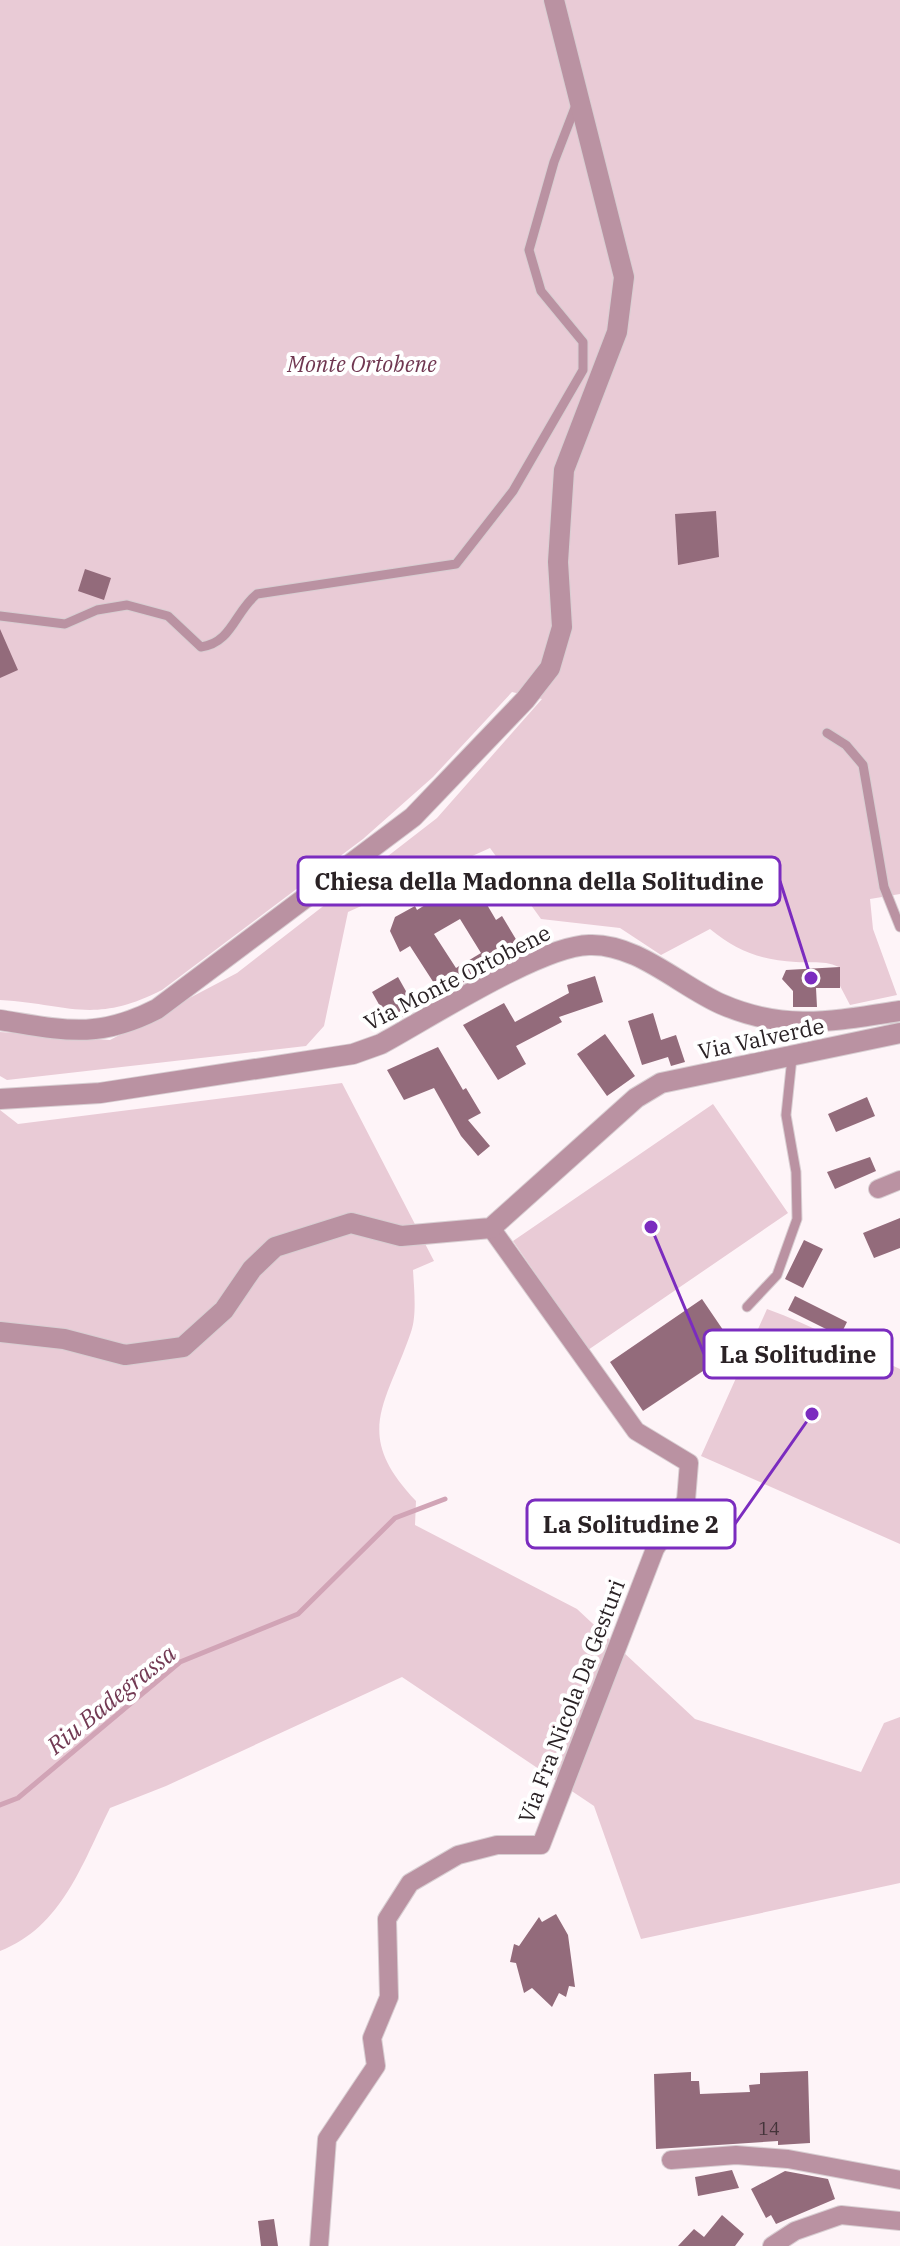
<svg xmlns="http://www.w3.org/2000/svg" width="900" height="2246" viewBox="0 0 900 2246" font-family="'IBM Plex Serif',serif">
<rect width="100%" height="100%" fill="#fef4f8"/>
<!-- green -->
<path fill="#e9cbd6" d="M 0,0 L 900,0 L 900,894 L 870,899 L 873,929 L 897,995 L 850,1005 L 839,984 L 839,967 C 825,960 811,963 796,962 C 760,960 737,951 710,929 L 661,955 L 620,928 L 541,919 L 490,848 L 348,912 L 324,1026 L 306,1046 L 7,1080 L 0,1076 L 0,1032 L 110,1040 L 237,973 L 437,818 L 542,699 L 512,692 L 433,777 L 363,839 L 162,990 C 93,1025 69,1004 0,1000 Z
M 342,1083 L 434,1261 L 413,1270 C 414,1288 417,1315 411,1332 C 386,1405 352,1434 416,1501 L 415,1525 L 577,1609 L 695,1719 L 861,1772 L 884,1723 L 900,1717 L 900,1883 L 641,1939 L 594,1806 L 402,1677 L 166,1786 L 110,1808 C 82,1864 62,1927 0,1951 L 0,1110 L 18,1124 Z
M 713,1104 L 788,1213 L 588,1350 L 513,1241 Z
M 767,1309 C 811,1325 855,1349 900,1369 L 900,1544 L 701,1456 Z"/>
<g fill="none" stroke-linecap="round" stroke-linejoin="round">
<!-- stream -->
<path stroke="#d1a4b6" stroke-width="5" d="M 0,1805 L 18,1798 L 180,1662 L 298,1614 L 395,1518 L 445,1499"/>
</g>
<!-- building -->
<path fill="#936b7b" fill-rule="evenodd" d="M 716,511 L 719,557 L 678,565 L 675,514 Z
M 85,569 L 111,578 L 104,600 L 78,591 Z
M 0,629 L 18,670 L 0,678 Z
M 456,886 L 461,894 L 476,886 L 496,920 L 502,916 L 523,951 L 441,994 L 410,946 L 400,952 L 390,931 L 395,917 L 415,906 L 417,910 ZM 460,919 L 481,953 L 456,968 L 434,934 Z
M 840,967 L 840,988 L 816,988 L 817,1007 L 793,1007 L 793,991 L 782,979 L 786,970 Z
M 595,976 L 603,1002 L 559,1017 L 562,1022 L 516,1046 L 526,1064 L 498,1080 L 463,1025 L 504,1003 L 515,1022 L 569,993 L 567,985 Z
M 398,977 L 416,1009 L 390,1024 L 372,992 Z
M 653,1013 L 661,1040 L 676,1035 L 685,1062 L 671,1066 L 668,1057 L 642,1065 L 628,1021 Z
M 605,1034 L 635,1076 L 607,1096 L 577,1054 Z
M 438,1047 L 463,1090 L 466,1088 L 481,1113 L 468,1120 L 490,1146 L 478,1156 L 461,1136 L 434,1088 L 404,1100 L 387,1070 Z
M 867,1097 L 875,1116 L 836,1132 L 828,1114 Z
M 870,1157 L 876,1171 L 835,1189 L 827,1172 Z
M 900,1218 L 900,1248 L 874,1258 L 863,1233 Z
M 804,1240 L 823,1249 L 803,1288 L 785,1279 Z
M 795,1296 L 847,1322 L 840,1336 L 788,1310 Z
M 702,1299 L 736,1349 L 643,1411 L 610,1362 Z
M 556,1914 L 568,1935 L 575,1987 L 569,1986 L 566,1997 L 559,1993 L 552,2007 L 532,1988 L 524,1993 L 516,1963 L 510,1962 L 514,1944 L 519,1946 L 539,1917 L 542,1922 Z
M 808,2071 L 810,2143 L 778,2145 L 778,2141 L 656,2149 L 654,2074 L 691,2072 L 691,2081 L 699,2081 L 700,2094 L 750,2092 L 749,2085 L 760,2084 L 760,2073 Z
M 732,2170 L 739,2188 L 698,2196 L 695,2177 Z
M 785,2171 L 828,2179 L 835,2199 L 776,2224 L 771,2215 L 766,2218 L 751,2189 Z
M 722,2215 L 744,2234 L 735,2246 L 678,2246 L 694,2229 L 704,2237 Z
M 274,2219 L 278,2246 L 261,2246 L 258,2221 Z"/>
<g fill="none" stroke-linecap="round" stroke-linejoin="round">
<defs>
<path id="service" d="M 0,616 L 65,624 L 97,610 L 127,605 L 168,616 L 201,647 C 232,643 235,611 257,594 L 456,564 L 513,491 L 583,370 L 583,342 L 541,291 L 529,250 L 554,162 L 576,105
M 827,733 L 846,745 L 863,765 L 884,887 L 900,927
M 747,1307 L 777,1275 L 797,1219 L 796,1172 L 786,1115 L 792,1058"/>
<path id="minor" d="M 878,1189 L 900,1180
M 671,2160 L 736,2155 L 788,2159 L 900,2180
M 319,2246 L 327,2139 L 376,2066 L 372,2038 L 389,1997 L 387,1919 L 410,1883 L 458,1855 L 497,1845 L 541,1845 L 655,1549 L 686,1500 L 689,1463 L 636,1431 L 491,1228
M 772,2246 L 795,2231 L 841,2215 L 900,2221"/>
<path id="tertiary" d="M 0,1020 C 63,1030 97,1040 157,1009 L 413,817 L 525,700 L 550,668 L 562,627 L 558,562 L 564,470 L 617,332 L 624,277 L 554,0
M 0,1099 L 100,1093 L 353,1054 L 381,1044 C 429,1018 540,946 589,945 C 637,943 680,986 721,1004 C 785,1032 834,1021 900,1011
M 0,1332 L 64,1339 L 125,1355 L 183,1347 L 224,1310 L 252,1269 L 275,1247 L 351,1223 L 401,1236 L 491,1228 L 636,1098 L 661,1083 L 900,1033"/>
</defs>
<!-- service casing -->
<use href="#service" stroke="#d8ced2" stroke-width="11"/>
<!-- minor casing -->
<use href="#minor" stroke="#d8ced2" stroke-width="20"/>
<!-- tertiary casing -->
<use href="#tertiary" stroke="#d8ced2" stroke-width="22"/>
<!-- service -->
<use href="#service" stroke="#ba92a2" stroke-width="9"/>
<!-- minor -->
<use href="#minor" stroke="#ba92a2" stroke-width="18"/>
<!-- tertiary -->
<use href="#tertiary" stroke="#ba92a2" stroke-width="20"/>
</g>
<g text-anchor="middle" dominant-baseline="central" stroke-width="8" stroke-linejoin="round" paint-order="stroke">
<!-- number labels -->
<g font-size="18" fill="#44343a">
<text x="769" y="2128">14</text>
</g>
<!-- park labels -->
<g font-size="22" font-style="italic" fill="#703751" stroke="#fff">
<text x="362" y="363">Monte Ortobene</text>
</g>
<!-- street labels -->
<g font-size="22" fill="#2a2225" stroke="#fff">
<text transform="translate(457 977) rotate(-27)">Via Monte Ortobene</text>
<text transform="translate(761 1038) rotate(-12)">Via Valverde</text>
<text transform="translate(571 1701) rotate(-69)">Via Fra Nicola Da Gesturi</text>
</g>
<!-- water labels -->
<g font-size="24" font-style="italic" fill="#723953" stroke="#fff">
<text transform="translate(111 1699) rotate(-39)">Riu Badegrassa</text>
</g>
</g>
<!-- callouts -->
<path fill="none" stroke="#7b2cbf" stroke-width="3" d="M811 978L780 881M651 1227L704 1354M812 1414L735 1524"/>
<g fill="#7b2cbf" stroke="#fff" stroke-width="3">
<circle cx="811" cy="978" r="8"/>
<circle cx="651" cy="1227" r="8"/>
<circle cx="812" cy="1414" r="8"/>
</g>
<g fill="#fff" stroke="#7b2cbf" stroke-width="3">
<rect x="298" y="857" width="482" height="48" rx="8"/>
<rect x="704" y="1330" width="188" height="48" rx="8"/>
<rect x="527" y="1500" width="208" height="48" rx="8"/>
</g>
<g font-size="24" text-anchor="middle" font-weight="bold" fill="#2a2225">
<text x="539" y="890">Chiesa della Madonna della Solitudine</text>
<text x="798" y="1363">La Solitudine</text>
<text x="631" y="1533">La Solitudine 2</text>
</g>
</svg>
